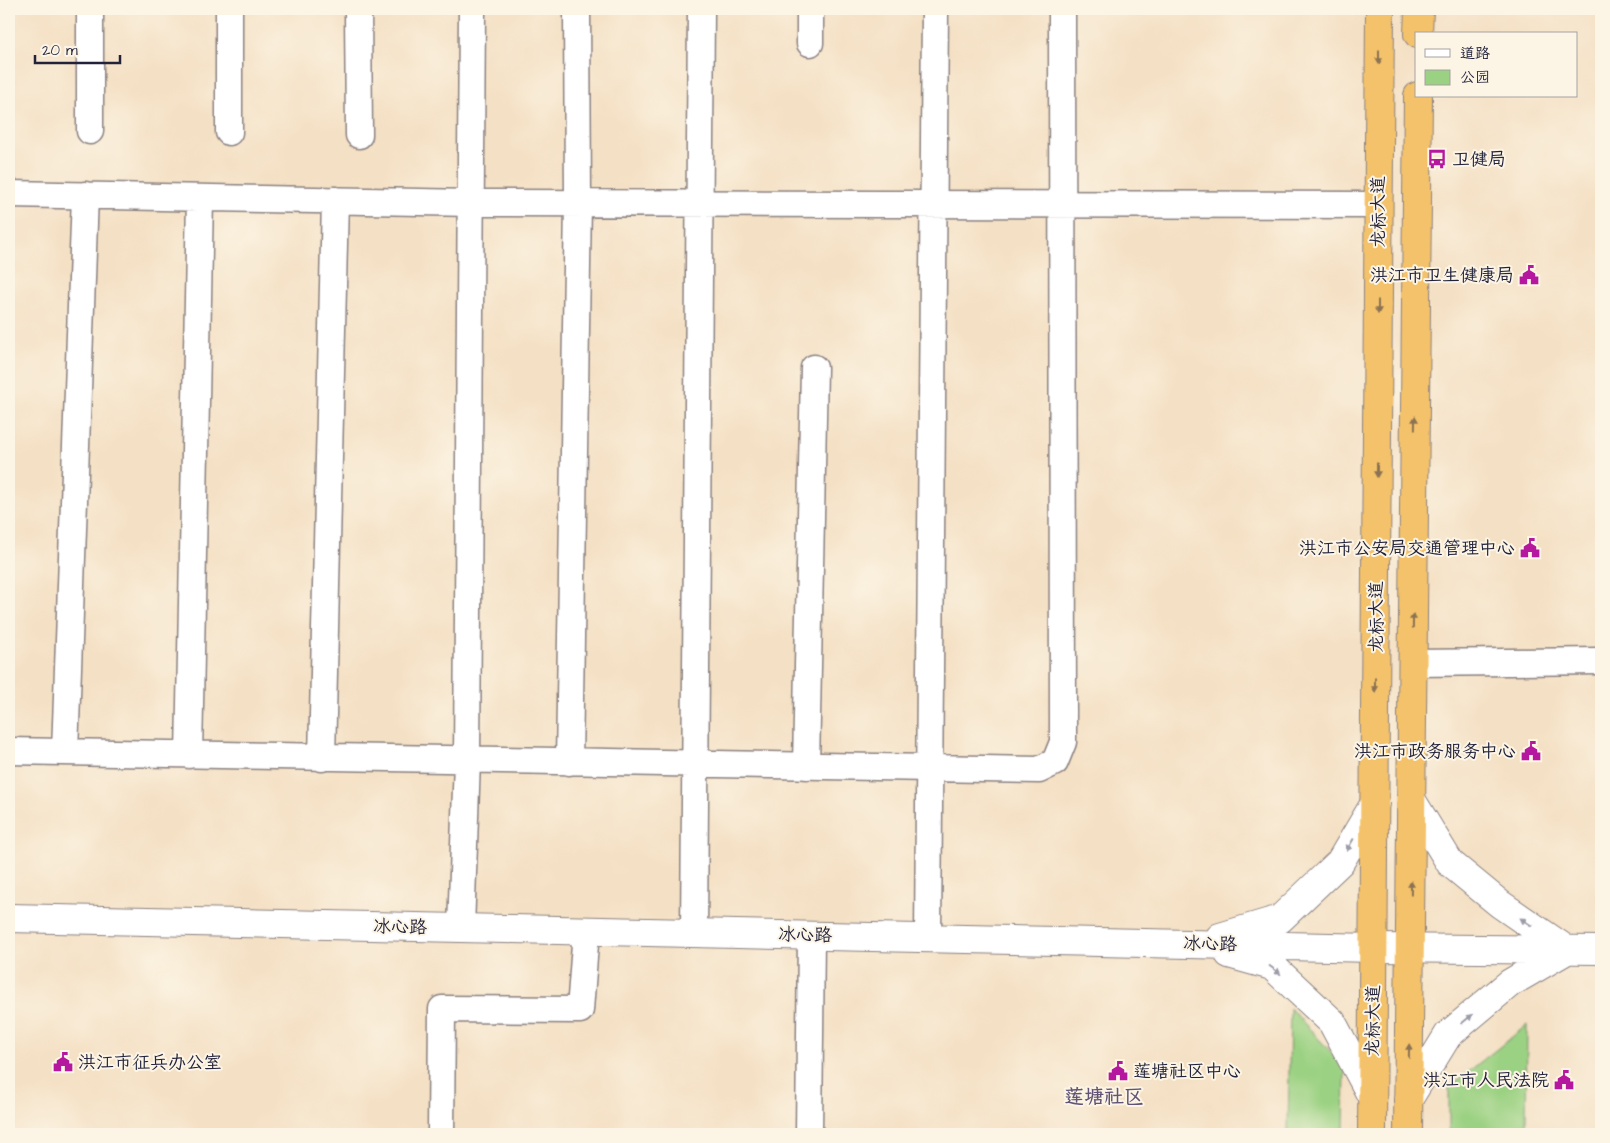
<svg xmlns="http://www.w3.org/2000/svg" width="1610" height="1143" viewBox="0 0 1610 1143" font-family="'Architects Daughter','LXGW WenKai TC',sans-serif">
<rect width="100%" height="100%" fill="#fcf5e5"/>
<filter id="ink" filterUnits="userSpaceOnUse"><feTurbulence type="fractalNoise" baseFrequency=".02" numOctaves="2"/><feDisplacementMap in="SourceGraphic" scale="10" xChannelSelector="R" yChannelSelector="G"/><feConvolveMatrix kernelMatrix="1 2 1 2 8 2 1 2 1" color-interpolation-filters="sRGB"/></filter>
<filter id="wash" filterUnits="userSpaceOnUse"><feTurbulence type="fractalNoise" baseFrequency=".0096" numOctaves="4" result="noise"/><feDisplacementMap in="SourceGraphic" scale="20" xChannelSelector="R" yChannelSelector="G"/><feGaussianBlur stdDeviation="1.12" result="paint"/><feColorMatrix in="noise" values="0 0 0 0 0 0 0 0 0 0 0 0 0 0 0 0 0 1.4 0 .05"/><feComposite in="paint" operator="in"/></filter>
<g filter="url(#wash)">
<rect width="100%" height="100%" fill="#f4e0c4"/>
<!-- green -->
<path fill="#9bd182" stroke="#5e7a5e" d="M 1290,1008 L 1345,1067 L 1344,1134 L 1288,1134 Z
M 1527,1025 L 1526,1134 L 1449,1134 L 1449,1087 Z"/>
</g>
<g filter="url(#ink)">
<g fill="none" stroke-linecap="round" stroke-linejoin="round">
<defs>
<path id="minor" d="M 90,9 L 90,131
M 229,9 L 229,132
M 358,9 L 359,135
M 810,9 L 810,43
M 9,194 L 472,203 L 1378,205
M 1413,663 L 1601,661
M 9,751 L 1039,770 L 1055,762 L 1063,742 L 1062,9
M 65,752 L 85,195
M 189,755 L 200,198
M 322,758 L 335,200
M 569,762 L 578,203 L 577,9
M 806,766 L 814,368
M 461,928 L 467,761 L 472,9
M 694,933 L 701,9
M 928,938 L 935,9
M 441,1134 L 442,1009 L 580,1010 L 586,931
M 809,1134 L 811,936"/>
<path id="tertiary" d="M 9,918 L 1374,948 L 1601,950
M 1220,937 L 1280,919 L 1340,862 L 1375,803
M 1229,954 L 1272,966 L 1332,1022 L 1372,1097
M 1408,1100 L 1448,1035 L 1510,983 L 1567,950 L 1500,904 L 1450,863 L 1411,799"/>
<path id="trunk" d="M 1418,34 L 1419,9
M 1372,1134 L 1380,9
M 1408,1134 L 1418,96"/>
</defs>
<!-- minor casing -->
<use href="#minor" stroke="#8b8180" stroke-width="29"/>
<!-- tertiary casing -->
<use href="#tertiary" stroke="#8b8180" stroke-width="30"/>
<!-- trunk casing -->
<use href="#trunk" stroke="#8b8180" stroke-width="30"/>
<!-- minor -->
<use href="#minor" stroke="#fff" stroke-width="26"/>
<!-- tertiary -->
<use href="#tertiary" stroke="#fff" stroke-width="28"/>
<!-- trunk -->
<use href="#trunk" stroke="#f4c26a" stroke-width="28"/>
</g>
<!-- one-way arrows -->
<defs><path id="oneway-solid" d="M-6-.8H1V-3.2L6.5 0L1 3.2V.8H-6Z" transform="scale(1.25)"/></defs>
<g fill="#8b7252">
<use href="#oneway-solid" transform="translate(1379 57) rotate(90)"/>
<use href="#oneway-solid" transform="translate(1378 307) rotate(90)"/>
<use href="#oneway-solid" transform="translate(1415 423) rotate(-89)"/>
<use href="#oneway-solid" transform="translate(1377 470) rotate(90)"/>
<use href="#oneway-solid" transform="translate(1413 621) rotate(-89)"/>
<use href="#oneway-solid" transform="translate(1375 685) rotate(90)"/>
<use href="#oneway-solid" transform="translate(1411 888) rotate(-89)"/>
<use href="#oneway-solid" transform="translate(1409 1051) rotate(-89)"/>
</g>
<g fill="#9c9ca7">
<use href="#oneway-solid" transform="translate(1350 845) rotate(120)"/>
<use href="#oneway-solid" transform="translate(1526 922) rotate(-146)"/>
<use href="#oneway-solid" transform="translate(1275 970) rotate(37)"/>
<use href="#oneway-solid" transform="translate(1467 1019) rotate(-40)"/>
</g>
</g>
<!-- icons -->
<defs>
<symbol id="bus-bare" viewBox="-9 -9 18 18"><path d="M-5-6H5V4H4V6H2V4H-2V6H-4V4H-5ZM-3.5-4V0h7V-4ZM-3.5 1.2v1.5H-2V1.2ZM2 1.2v1.5H3.5V1.2Z" fill="#b5179e" stroke="#fcf5e5" stroke-width="2.5" paint-order="stroke"/></symbol>
<symbol id="civic-bare" viewBox="-9 -9 18 18"><path d="M-.6-6.5H3V-4.5H.6V-3L4-1V1h2V6H-6V1h2V-1L-.6-3ZM-1.2 2.5V6h2.4V2.5Z" fill="#b5179e" stroke="#fcf5e5" stroke-width="2.5" paint-order="stroke"/></symbol>
</defs>
<g fill-rule="evenodd">
<use href="#bus-bare" x="1423" y="145" width="28" height="28"/>
<use href="#civic-bare" x="1515" y="261" width="28" height="28"/>
<use href="#civic-bare" x="1516" y="534" width="28" height="28"/>
<use href="#civic-bare" x="1517" y="737" width="28" height="28"/>
<use href="#civic-bare" x="49" y="1048" width="28" height="28"/>
<use href="#civic-bare" x="1104" y="1057" width="28" height="28"/>
<use href="#civic-bare" x="1550" y="1066" width="28" height="28"/>
</g>
<g text-anchor="middle" dominant-baseline="central" stroke-width="4" stroke-linejoin="round" paint-order="stroke">
<!-- poi labels -->
<g font-size="18" fill="#22223b" stroke="#fcf5e5" text-anchor="end">
<text x="1452" y="159" text-anchor="start">卫健局</text>
<text x="1514" y="275">洪江市卫生健康局</text>
<text x="1515" y="548">洪江市公安局交通管理中心</text>
<text x="1516" y="751">洪江市政务服务中心</text>
<text x="78" y="1062" text-anchor="start">洪江市征兵办公室</text>
<text x="1133" y="1071" text-anchor="start">莲塘社区中心</text>
<text x="1549" y="1080">洪江市人民法院</text>
</g>
<!-- street labels -->
<g font-size="18" fill="#22223b" stroke="#fcf5e5">
<text transform="translate(1378 212) rotate(-90)">龙标大道</text>
<text transform="translate(1376 617) rotate(-90)">龙标大道</text>
<text transform="translate(400 927) rotate(1)">冰心路</text>
<text transform="translate(805 935) rotate(1)">冰心路</text>
<text transform="translate(1210 944) rotate(1)">冰心路</text>
<text transform="translate(1373 1021) rotate(-89)">龙标大道</text>
</g>
<!-- quarter labels -->
<g font-size="20" font-weight="bold" fill="#605376" stroke="#fcf5e5">
<text x="1104" y="1097">莲塘社区</text>
</g>
</g>
<!-- margin -->
<rect width="1610" height="1143" fill="none" stroke="#fcf5e5" stroke-width="30"/>
<!-- legend -->
<rect x="1415" y="32" width="162" height="65" fill="#fcf5e5" stroke="#a5a1a1"/>
<rect x="1425" y="49" width="25" height="8" fill="#ffffff" stroke="#a5a1a1"/>
<text x="1460" y="58" font-size="15" fill="#22223b">道路</text>
<rect x="1425" y="70" width="25" height="15" fill="#9bd182" stroke="#a5a1a1"/>
<text x="1460" y="82" font-size="15" fill="#22223b">公园</text>
<!-- scale -->
<path d="M35 55v8h85v-8" fill="none" stroke="#22223b" stroke-width="2.5"/>
<text x="42" y="55" font-size="15" fill="#22223b" stroke="#fcf5e5" stroke-width="4" paint-order="stroke">20 m</text>
</svg>
